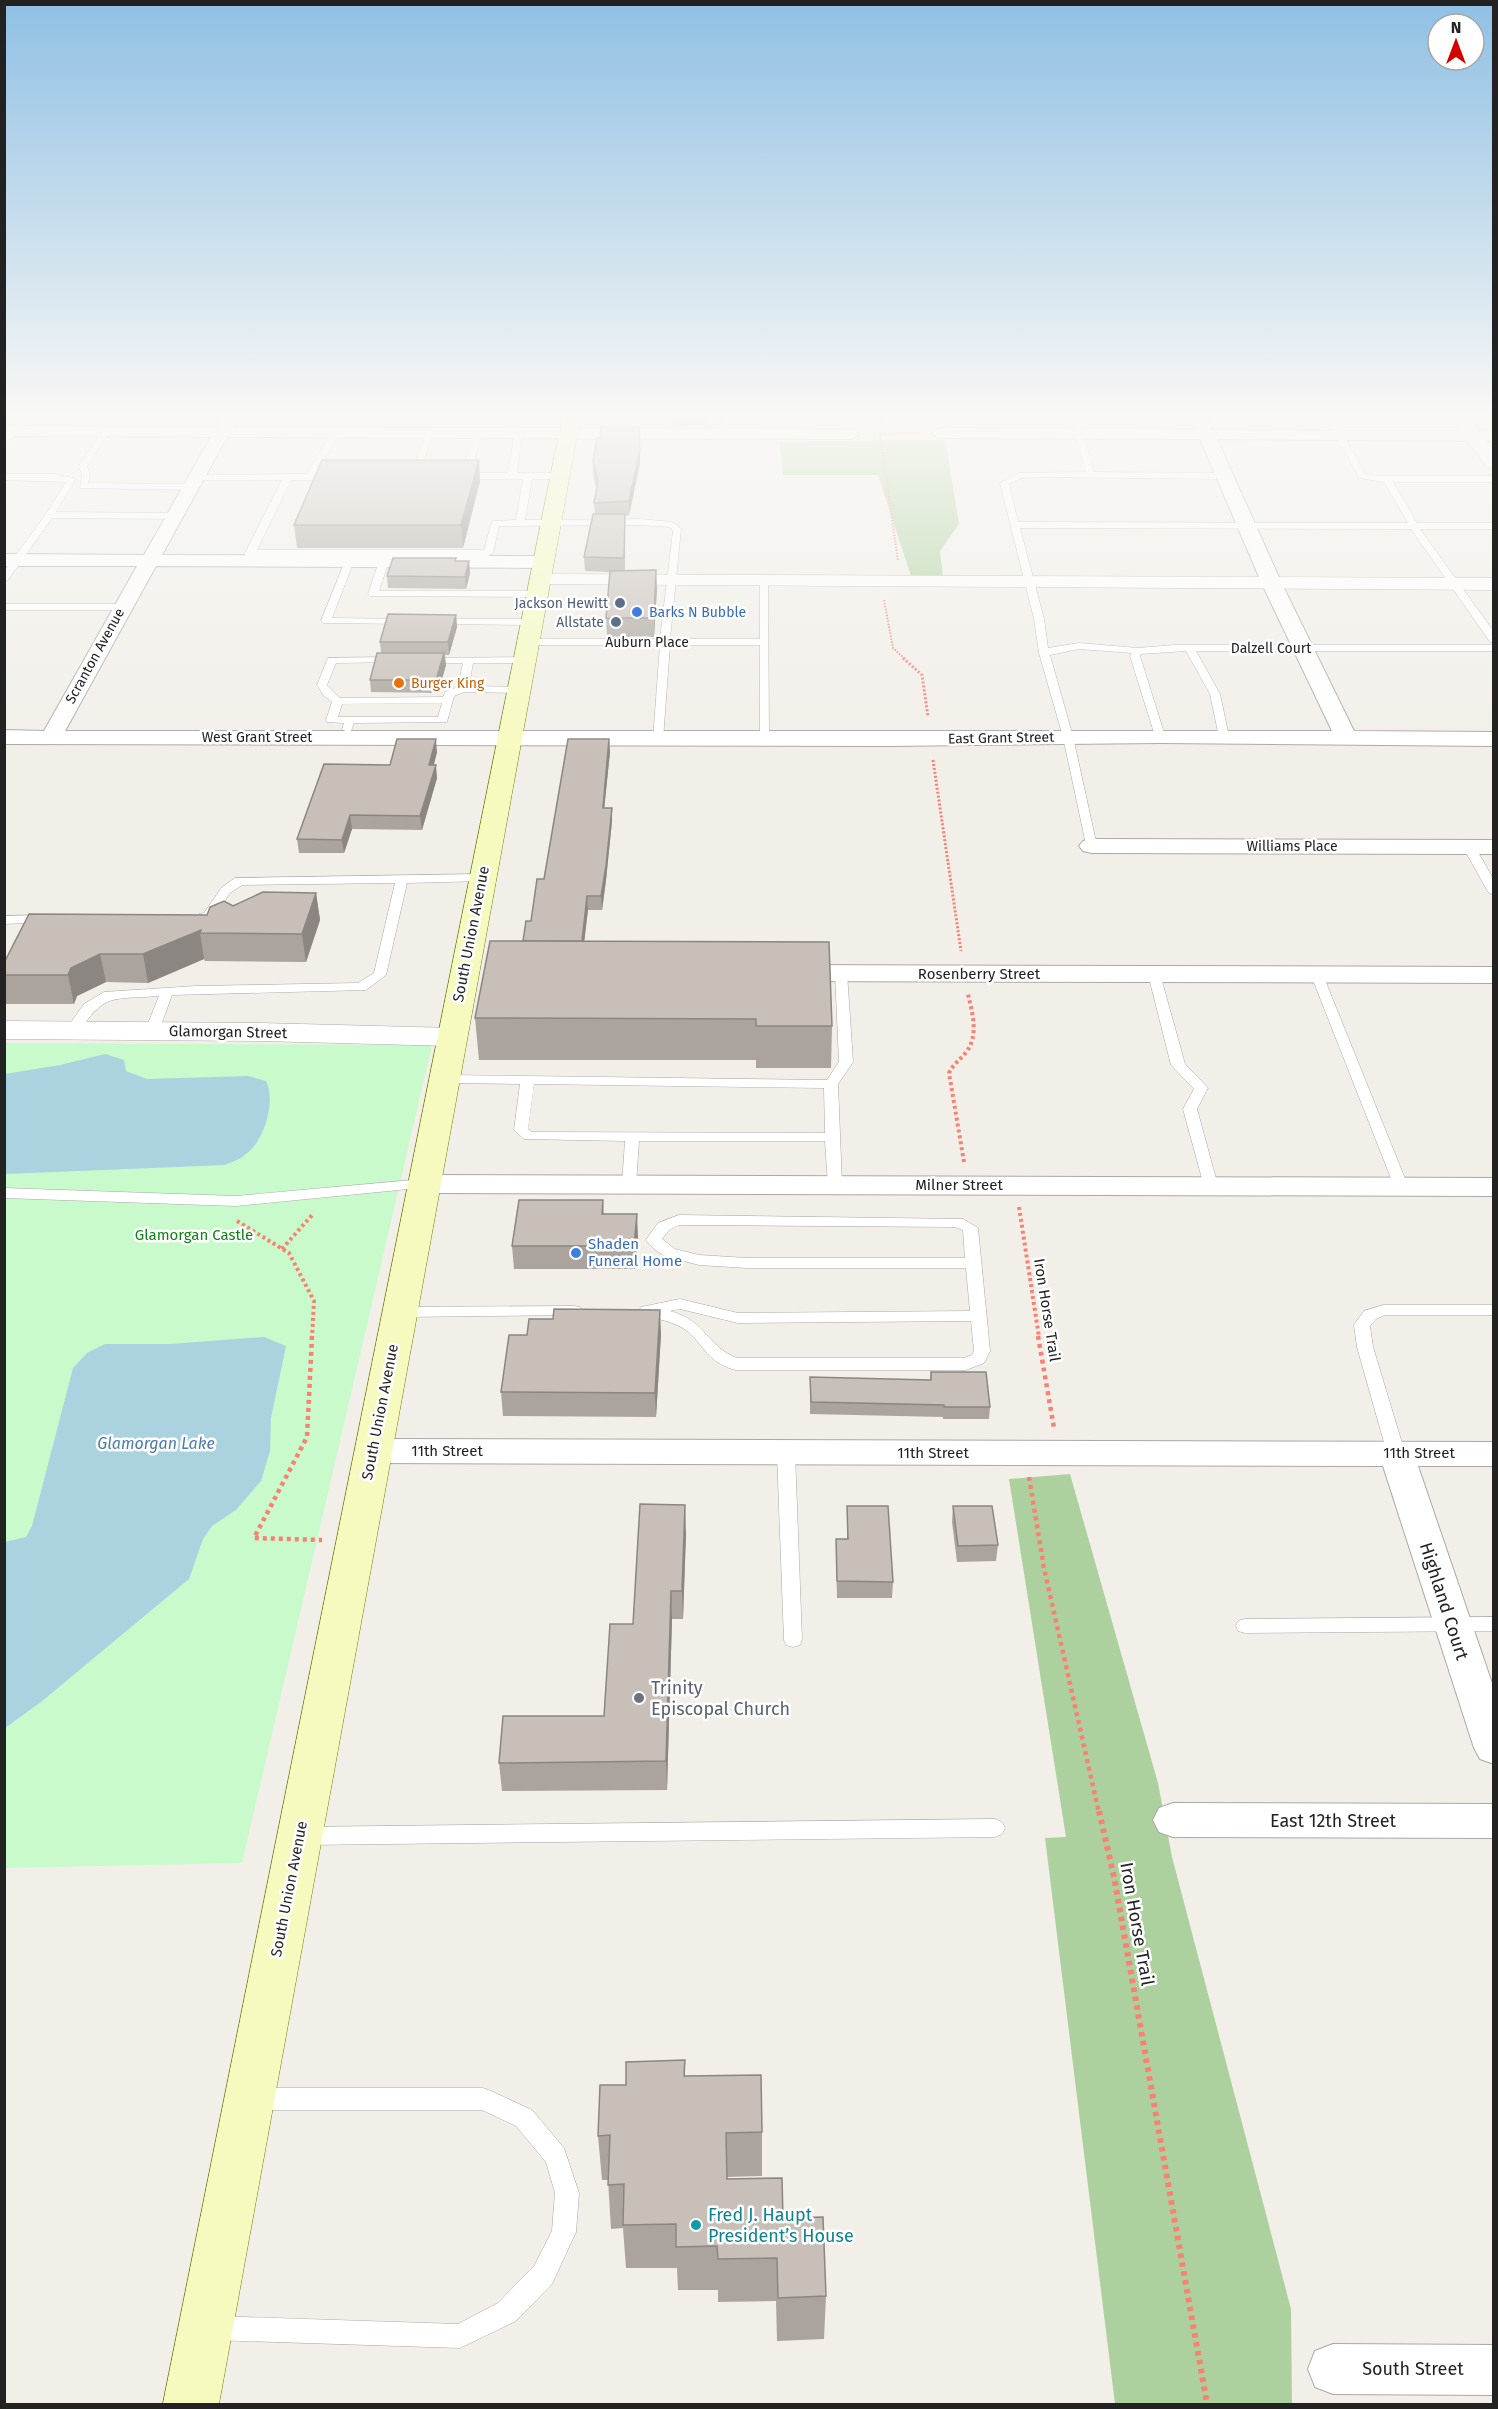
<svg xmlns="http://www.w3.org/2000/svg" width="1498" height="2409" viewBox="0 0 1498 2409" font-family="'Fira Sans',sans-serif">
<rect width="100%" height="100%" fill="#f2efe9"/>
<!-- forest -->
<path fill="#add19e" d="M 945,440 L 959,524 L 940,551 L 943,576 L 911,576 L 878,475 L 783,475 L 779,441 Z
M 1070,1474 L 1158,1783 L 1172,1857 L 1291,2309 L 1292,2404 L 1115,2404 L 1045,1838 L 1066,1837 L 1009,1479 Z"/>
<!-- park -->
<path fill="#c8facc" d="M 4,1043 L 432,1045 L 242,1863 L 5,1868 Z"/>
<!-- water -->
<path fill="#aad3df" d="M 105,1054 L 124,1060 L 126,1071 L 147,1079 L 248,1076 L 266,1081 C 276,1101 265,1140 246,1154 C 241,1159 232,1162 225,1165 L 5,1174 L 5,1074 L 60,1065 Z
M 264,1337 L 286,1346 L 271,1418 L 270,1451 L 261,1481 L 236,1510 L 212,1526 L 203,1539 L 189,1579 L 41,1702 L 5,1728 L 5,1542 L 26,1537 L 32,1526 L 73,1368 L 87,1353 L 105,1344 L 170,1344 Z"/>
<g fill="none" stroke-linecap="round" stroke-linejoin="round">
<defs>
<path id="service" d="M 21,419 L 29,419 L 4,446 L 4,438 Z
M 649,419 L 646,422 L 571,422 L 567,420 Z
M 722,419 L 730,419 L 729,435 L 722,433 Z
M 1071,419 L 1079,419 L 1094,472 L 1225,473 L 1229,476 L 1225,479 L 1038,477 L 1021,478 L 1009,484 L 1018,522 L 1408,523 L 1384,482 L 1359,478 L 1327,419 L 1335,419 L 1365,474 L 1377,476 L 1494,476 L 1494,482 L 1393,482 L 1417,523 L 1494,523 L 1494,529 L 1420,529 L 1494,632 L 1494,643 L 1490,642 L 1411,529 L 1020,528 L 1044,619 L 1048,648 L 1079,643 L 1138,648 L 1174,645 L 1494,645 L 1494,651 L 1196,651 L 1220,694 L 1229,737 L 1224,740 L 1219,737 L 1210,694 L 1186,651 L 1141,654 L 1140,656 L 1165,736 L 1160,739 L 1155,736 L 1130,656 L 1132,653 L 1079,649 L 1050,655 L 1073,737 L 1097,846 L 1091,850 L 1087,849 L 1063,737 L 1039,653 L 1034,619 L 1000,483 L 1019,473 L 1086,472 Z
M 103,429 L 110,431 L 87,466 L 90,475 L 88,483 L 191,484 L 195,487 L 191,490 L 80,488 L 82,475 L 79,466 Z
M 336,430 L 340,432 L 316,474 L 333,474 L 337,477 L 333,480 L 291,480 L 257,550 L 484,550 L 492,521 L 516,520 L 523,479 L 462,479 L 458,476 L 462,473 L 475,430 L 482,432 L 471,473 L 508,473 L 515,432 L 522,430 L 517,473 L 560,473 L 564,476 L 560,479 L 532,479 L 525,520 L 640,519 L 673,522 L 681,529 L 670,639 L 760,639 L 760,581 L 768,579 L 769,741 L 761,741 L 760,739 L 760,645 L 670,645 L 663,739 L 658,742 L 653,739 L 660,645 L 528,645 L 523,642 L 528,639 L 660,639 L 673,531 L 670,527 L 640,525 L 499,526 L 493,553 L 488,556 L 254,556 L 250,563 L 244,563 L 245,553 L 282,480 L 197,480 L 193,477 L 194,475 L 307,474 L 332,432 Z
M 430,430 L 434,432 L 418,476 L 411,478 L 426,432 Z
M 4,474 L 54,474 L 74,478 L 75,480 L 56,512 L 174,513 L 178,516 L 174,519 L 52,518 L 7,581 L 4,582 L 4,571 L 46,514 L 66,482 L 4,480 Z
M 384,558 L 389,561 L 379,591 L 537,591 L 542,594 L 537,597 L 370,596 L 368,594 L 379,561 Z
M 346,559 L 354,561 L 332,618 L 406,619 L 410,620 L 410,624 L 323,623 L 321,621 Z
M 4,604 L 123,604 L 128,607 L 123,610 L 4,610 Z
M 436,619 L 532,619 L 537,622 L 532,625 L 432,624 L 432,620 Z
M 396,657 L 401,660 L 400,662 L 336,663 L 327,685 L 340,698 L 443,697 L 445,692 L 458,687 L 463,663 L 426,663 L 421,660 L 422,658 L 525,657 L 530,660 L 525,663 L 473,663 L 469,686 L 519,687 L 524,690 L 519,693 L 464,692 L 454,696 L 447,722 L 354,723 L 351,731 L 347,732 L 342,729 L 344,723 L 327,722 L 326,720 L 332,702 L 323,695 L 317,685 L 328,658 ZM 442,703 L 438,717 L 338,717 L 342,704 Z
M 1469,843 L 1475,847 L 1494,880 L 1494,896 L 1488,892 L 1463,847 Z
M 482,874 L 488,878 L 486,881 L 407,883 L 386,975 L 366,990 L 172,995 L 159,1031 L 152,1035 L 145,1031 L 159,996 C 110,1000 106,992 77,1034 L 72,1035 L 65,1031 L 84,1004 L 104,992 L 196,986 L 358,983 L 374,973 L 395,883 L 242,885 L 230,893 L 212,920 L 199,920 L 197,917 L 199,914 L 204,913 L 222,887 L 235,878 Z
M 44,915 L 48,916 L 50,919 L 48,922 L 4,924 L 4,916 Z
M 841,969 L 847,973 L 853,1062 L 838,1084 L 842,1185 L 840,1188 L 830,1188 L 828,1185 L 825,1141 L 639,1141 L 636,1184 L 629,1189 L 624,1187 L 622,1184 L 625,1141 L 524,1139 L 514,1130 L 520,1084 L 444,1083 L 437,1079 L 444,1075 L 827,1080 L 839,1062 L 835,973 ZM 534,1084 L 824,1088 L 825,1133 L 532,1132 L 528,1129 Z
M 1154,970 L 1160,974 L 1185,1064 L 1208,1088 L 1197,1109 L 1218,1186 L 1216,1189 L 1206,1189 L 1204,1186 L 1183,1109 L 1194,1089 L 1171,1065 L 1148,974 Z
M 1317,971 L 1323,975 L 1408,1186 L 1406,1189 L 1396,1189 L 1394,1186 L 1311,975 Z
M 424,1179 L 429,1181 L 431,1184 L 429,1187 L 236,1206 L 4,1198 L 4,1188 L 236,1196 Z
M 679,1215 L 963,1219 L 978,1228 L 990,1351 L 984,1363 L 966,1370 L 735,1370 C 706,1361 707,1348 687,1331 C 674,1321 657,1319 641,1315 L 639,1311 L 641,1307 L 680,1299 L 738,1313 L 970,1311 L 966,1268 L 747,1268 L 699,1265 L 665,1256 L 655,1250 L 646,1240 L 658,1223 ZM 679,1225 L 955,1227 L 963,1230 L 965,1258 L 747,1258 L 699,1255 L 675,1249 L 662,1239 L 669,1230 ZM 680,1309 L 738,1323 L 971,1321 L 974,1351 L 972,1355 L 964,1358 L 737,1358 C 707,1347 707,1321 670,1311 Z
M 1383,1305 L 1494,1305 L 1494,1315 L 1385,1315 L 1376,1319 L 1370,1326 L 1373,1347 L 1405,1453 L 1402,1457 L 1390,1457 L 1387,1453 L 1357,1347 L 1354,1325 L 1364,1311 Z
M 574,1306 L 580,1307 L 582,1311 L 580,1315 L 400,1317 L 394,1316 L 392,1312 L 394,1308 L 400,1307 Z
M 786,1447 L 792,1449 L 795,1453 L 802,1640 L 800,1645 L 793,1647 L 786,1645 L 784,1640 L 777,1453 L 780,1449 Z
M 1494,1617 L 1494,1631 L 1245,1633 L 1238,1631 L 1236,1626 L 1238,1621 L 1245,1619 Z
M 995,1819 L 1002,1822 L 1005,1828 L 1002,1834 L 995,1837 L 302,1845 L 295,1842 L 292,1836 L 295,1830 L 302,1827 Z
M 255,2088 L 483,2088 L 491,2091 L 532,2110 L 564,2148 L 579,2193 L 576,2232 L 552,2284 L 516,2321 L 460,2348 L 212,2340 L 203,2337 L 200,2328 L 203,2319 L 212,2316 L 458,2324 L 498,2303 L 534,2266 L 552,2231 L 555,2193 L 546,2162 L 516,2126 L 482,2110 L 255,2110 L 247,2107 L 244,2099 L 247,2091 Z"/>
<path id="minor" d="M 221,419 L 237,419 L 233,427 L 851,429 L 859,434 L 851,439 L 227,437 L 162,555 L 544,556 L 551,558 L 553,562 L 551,566 L 544,568 L 156,566 L 65,731 L 1332,731 L 1262,584 L 1200,439 L 939,438 L 931,433 L 939,428 L 1196,429 L 1191,419 L 1207,419 L 1212,430 L 1494,431 L 1494,441 L 1217,439 L 1282,584 L 1354,731 L 1494,732 L 1494,746 L 1160,743 L 889,746 L 4,744 L 4,730 L 44,731 L 137,566 L 4,566 L 4,554 L 144,555 L 211,437 L 4,436 L 4,426 L 216,427 Z
M 1091,839 L 1494,840 L 1494,854 L 1091,853 L 1083,851 L 1079,846 L 1083,841 Z
M 788,965 L 1494,967 L 1494,983 L 788,981 L 779,979 L 775,973 L 779,967 Z
M 424,1175 L 1494,1178 L 1494,1196 L 424,1193 L 414,1190 L 409,1184 L 414,1178 Z
M 372,1439 L 1494,1442 L 1494,1466 L 1418,1466 L 1494,1689 L 1494,1764 L 1480,1759 L 1474,1748 L 1383,1466 L 372,1463 L 360,1460 L 355,1451 L 360,1442 Z
M 1173,1803 L 1494,1804 L 1494,1838 L 1173,1837 L 1159,1832 L 1153,1820 L 1159,1808 Z
M 1333,2344 L 1494,2345 L 1494,2395 L 1333,2394 L 1315,2387 L 1308,2369 L 1315,2351 Z"/>
<path id="tertiary" d="M 1451,419 L 1469,419 L 1494,450 L 1494,468 L 1487,467 Z
M 540,574 L 1494,578 L 1494,590 L 533,584 L 530,580 L 533,576 Z
M 4,1021 L 261,1023 L 452,1028 L 463,1031 L 467,1037 L 463,1043 L 452,1046 L 261,1041 L 4,1039 Z"/>
<path id="secondary" d="M 562,419 L 580,419 L 219,2404 L 163,2404 Z"/>
</defs>
<!-- service casing -->
<use href="#service" stroke="#a9a9a9" stroke-width="1"/>
<!-- minor casing -->
<use href="#minor" stroke="#a9a9a9" stroke-width="2"/>
<!-- tertiary casing -->
<use href="#tertiary" stroke="#a9a9a9" stroke-width="1"/>
<!-- secondary casing -->
<use href="#secondary" stroke="#707d05" stroke-width="1"/>
<!-- path-far4 -->
<path stroke="#fa8072" stroke-width="2" stroke-dasharray="1.5 1.5" stroke-linecap="butt" d="M 883,419 L 880,434 L 898,561
M 879,434 L 919,433
M 884,600 L 893,648 L 905,659"/>
<!-- path-far3 -->
<path stroke="#fa8072" stroke-width="3" stroke-dasharray="2 2" stroke-linecap="butt" d="M 903,658 L 922,675 L 928,717
M 933,760 L 961,951"/>
<!-- path-far2 -->
<path stroke="#fa8072" stroke-width="4" stroke-dasharray="3 3" stroke-linecap="butt" d="M 964,1162 L 949,1073 C 953,1064 961,1059 967,1051 C 979,1034 972,1012 968,994
M 1019,1207 L 1039,1337
M 237,1221 L 289,1253 L 314,1301 L 312,1337
M 282,1249 L 313,1214"/>
<!-- path-far1 -->
<path stroke="#fa8072" stroke-width="4.5" stroke-dasharray="4 4" stroke-linecap="butt" d="M 312,1336 L 307,1437 L 254,1538 L 322,1540
M 1038,1336 L 1054,1428
M 1029,1477 L 1044,1568 L 1099,1813"/>
<!-- path -->
<path stroke="#fa8072" stroke-width="6" stroke-dasharray="4.5 4.5" stroke-linecap="butt" d="M 1099,1811 L 1114,1877 L 1207,2404"/>
<!-- service -->
<use href="#service" fill="#fff" fill-rule="evenodd"/>
<!-- minor -->
<use href="#minor" fill="#fff" fill-rule="evenodd"/>
<!-- tertiary -->
<use href="#tertiary" fill="#fff" fill-rule="evenodd"/>
<!-- secondary -->
<use href="#secondary" fill="#f7fabf" fill-rule="evenodd"/>
</g>
<!-- wall -->
<path fill="#aba49e" d="M 672,419 L 708,419 L 707,426 L 672,426 Z
M 640,450 L 640,464 L 629,515 L 625,516 L 625,571 L 657,588 L 654,637 L 607,637 L 606,618 L 610,572 L 585,571 L 584,557 L 595,514 L 594,503 L 596,488 L 593,475 L 593,461 Z
M 480,481 L 463,548 L 297,548 L 294,525 Z
M 456,558 L 456,561 L 469,561 L 470,573 L 466,589 L 388,588 L 387,576 Z
M 456,615 L 457,627 L 449,655 L 445,655 L 446,665 L 438,693 L 371,692 L 370,680 L 381,653 L 380,642 Z
M 609,739 L 610,752 L 604,808 L 612,808 L 612,821 L 606,880 L 602,910 L 588,910 L 584,941 L 832,1026 L 831,1068 L 756,1068 L 756,1060 L 479,1060 L 475,1018 L 523,941 Z
M 437,752 L 434,765 L 437,778 L 422,830 L 352,829 L 344,853 L 299,853 L 297,839 L 390,765 Z
M 316,893 L 320,920 L 306,962 L 205,961 L 204,959 L 148,983 L 106,982 L 77,996 L 74,1004 L 5,1004 L 4,1000 L 4,963 L 207,915 L 233,906 Z
M 603,1200 L 604,1214 L 638,1237 L 635,1269 L 514,1269 L 512,1246 Z
M 661,1334 L 656,1417 L 503,1416 L 501,1392 Z
M 931,1372 L 990,1407 L 989,1419 L 943,1419 L 943,1417 L 810,1414 L 810,1377 L 930,1380 Z
M 847,1506 L 893,1582 L 892,1598 L 837,1598 L 836,1555 L 836,1539 L 847,1539 Z
M 953,1506 L 998,1545 L 996,1561 L 957,1562 L 952,1522 Z
M 686,1533 L 683,1619 L 672,1619 L 667,1790 L 502,1791 L 499,1763 L 604,1716 L 633,1624 Z
M 685,2060 L 685,2076 L 762,2132 L 762,2176 L 727,2177 L 727,2179 L 783,2218 L 826,2296 L 824,2339 L 777,2341 L 776,2301 L 718,2302 L 718,2290 L 678,2290 L 677,2268 L 626,2268 L 623,2228 L 611,2229 L 608,2180 L 602,2180 L 598,2136 L 626,2085 Z"/>
<!-- shaded-wall -->
<path fill="#8b8681" d="M 640,450 L 640,464 L 629,515 L 629,501 Z
M 479,460 L 480,481 L 463,548 L 461,525 Z
M 469,561 L 470,573 L 466,589 L 465,577 Z
M 656,570 L 657,588 L 654,637 L 654,618 Z
M 456,615 L 457,627 L 449,655 L 448,642 Z
M 444,653 L 446,665 L 438,693 L 436,680 Z
M 436,739 L 437,752 L 430,778 L 429,765 Z
M 609,739 L 610,752 L 603,821 L 603,808 Z
M 436,765 L 437,778 L 422,830 L 420,816 Z
M 612,808 L 612,821 L 606,880 L 602,910 L 601,896 Z
M 350,815 L 352,829 L 344,853 L 342,840 Z
M 316,893 L 320,920 L 306,962 L 302,934 Z
M 587,896 L 588,910 L 582,961 L 581,947 Z
M 201,930 L 200,933 L 204,959 L 148,983 L 143,954 Z
M 100,954 L 106,982 L 77,996 L 74,1004 L 68,975 L 71,968 Z
M 637,1214 L 638,1237 L 635,1269 L 634,1246 Z
M 660,1310 L 661,1334 L 656,1417 L 655,1393 Z
M 685,1505 L 686,1533 L 683,1619 L 682,1591 Z
M 671,1591 L 672,1619 L 667,1790 L 666,1761 Z"/>
<!-- building -->
<path fill="#c7bfb8" stroke="#8b8681" stroke-width="1.5" d="M 601,427 L 639,427 L 640,450 L 629,501 L 594,503 L 598,481 L 593,461 L 597,438 L 600,438 Z
M 322,460 L 479,460 L 461,525 L 294,525 Z
M 593,514 L 625,514 L 624,558 L 584,557 Z
M 393,558 L 456,558 L 455,561 L 469,561 L 465,577 L 387,576 Z
M 656,570 L 654,618 L 606,618 L 610,571 Z
M 388,614 L 456,615 L 448,642 L 380,642 Z
M 377,653 L 444,653 L 436,680 L 370,680 Z
M 397,739 L 436,739 L 429,765 L 436,765 L 420,816 L 350,815 L 342,840 L 297,839 L 324,764 L 390,765 Z
M 568,739 L 609,739 L 603,808 L 612,808 L 606,866 L 601,896 L 587,896 L 582,941 L 523,941 L 526,921 L 531,921 L 537,879 L 544,879 Z
M 263,892 L 316,893 L 302,934 L 200,933 L 201,930 L 143,954 L 100,954 L 71,968 L 68,975 L 4,975 L 4,963 L 29,914 L 207,915 L 210,907 L 224,901 L 233,906 Z
M 490,941 L 829,942 L 832,1026 L 756,1026 L 756,1019 L 475,1018 Z
M 519,1200 L 603,1200 L 602,1214 L 637,1214 L 634,1246 L 512,1246 Z
M 554,1309 L 660,1310 L 655,1393 L 501,1392 L 509,1335 L 527,1335 L 529,1319 L 553,1319 Z
M 931,1372 L 986,1372 L 990,1407 L 944,1407 L 944,1405 L 811,1402 L 810,1377 L 931,1380 Z
M 640,1504 L 685,1505 L 682,1591 L 671,1591 L 666,1761 L 499,1763 L 503,1716 L 604,1716 L 610,1624 L 633,1624 Z
M 847,1506 L 888,1506 L 893,1582 L 837,1581 L 836,1539 L 848,1539 Z
M 953,1506 L 992,1506 L 998,1545 L 958,1546 Z
M 685,2060 L 684,2076 L 761,2075 L 762,2132 L 726,2133 L 727,2179 L 782,2178 L 783,2218 L 823,2217 L 826,2296 L 778,2298 L 777,2258 L 718,2259 L 717,2246 L 676,2247 L 676,2224 L 623,2225 L 624,2184 L 608,2185 L 610,2135 L 598,2136 L 600,2085 L 626,2085 L 626,2062 Z"/>
<!-- sky -->
<linearGradient id="sky" x2="0" y2="1"><stop stop-color="#8fc0e4"/><stop offset="0.55" stop-color="#f9f8f5"/><stop offset="1" stop-color="#f9f8f5" stop-opacity="0"/></linearGradient>
<rect width="1498" height="756" fill="url(#sky)"/>
<!-- markers -->
<g fill="#5c6f8a" stroke="#fff" stroke-width="2">
<circle cx="620" cy="603" r="6"/>
<circle cx="616" cy="622" r="6"/>
</g>
<g fill="#3f7fe0" stroke="#fff" stroke-width="2">
<circle cx="637" cy="612" r="6"/>
<circle cx="576" cy="1253" r="6"/>
</g>
<circle fill="#e8710a" stroke="#fff" stroke-width="2" cx="399" cy="683" r="6"/>
<circle fill="#6b7280" stroke="#fff" stroke-width="2" cx="639" cy="1698" r="6"/>
<circle fill="#0f9aa8" stroke="#fff" stroke-width="2" cx="696" cy="2225" r="6"/>
<g text-anchor="middle" dominant-baseline="central" stroke-width="5" stroke-linejoin="round" paint-order="stroke">
<!-- far-service labels -->
<g font-size="14" fill="#4e5e75" stroke="#fff" text-anchor="end">
<text x="608" y="603">Jackson Hewitt</text>
<text x="604" y="622">Allstate</text>
</g>
<!-- far-shop labels -->
<g font-size="14" fill="#366cbe" stroke="#fff" text-anchor="start">
<text x="649" y="612">Barks N Bubble</text>
</g>
<!-- far-street labels -->
<g font-size="14" fill="#222" stroke="#fff">
<text x="647" y="642">Auburn Place</text>
<text x="1271" y="648">Dalzell Court</text>
<text transform="translate(95 656) rotate(-61)">Scranton Avenue</text>
<text x="257" y="737">West Grant Street</text>
<text transform="translate(1001 738) rotate(-1)">East Grant Street</text>
<text x="1292" y="846">Williams Place</text>
</g>
<!-- far-food labels -->
<g font-size="14" fill="#c56008" stroke="#fff" text-anchor="start">
<text x="411" y="683">Burger King</text>
</g>
<!-- street labels -->
<g font-size="15" fill="#222" stroke="#fff">
<text transform="translate(471 934) rotate(-79)">South Union Avenue</text>
<text x="979" y="974">Rosenberry Street</text>
<text transform="translate(228 1032) rotate(1)">Glamorgan Street</text>
<text x="959" y="1185">Milner Street</text>
<text transform="translate(1047 1310) rotate(81)">Iron Horse Trail</text>
<text transform="translate(380 1412) rotate(-79)">South Union Avenue</text>
<text x="447" y="1451">11th Street</text>
<text x="933" y="1453">11th Street</text>
<text x="1419" y="1453">11th Street</text>
<text transform="translate(289 1889) rotate(-79)">South Union Avenue</text>
</g>
<!-- park labels -->
<g font-size="15" fill="#0c8416" stroke="#fff">
<text x="194" y="1235">Glamorgan Castle</text>
</g>
<!-- shop labels -->
<g font-size="15" fill="#366cbe" stroke="#fff" text-anchor="start">
<text x="588" y="1244">Shaden<tspan x="588" dy="17">Funeral Home</tspan></text>
</g>
<!-- water labels -->
<g font-size="16" font-style="italic" fill="#4a7aab" stroke="#fff">
<text x="156" y="1443">Glamorgan Lake</text>
</g>
<!-- near-street labels -->
<g font-size="18" fill="#222" stroke="#fff">
<text transform="translate(1444 1601) rotate(72)">Highland Court</text>
<text x="1333" y="1821">East 12th Street</text>
<text transform="translate(1137 1924) rotate(80)">Iron Horse Trail</text>
<text x="1413" y="2369">South Street</text>
</g>
<!-- near-worship labels -->
<g font-size="18" fill="#5b616d" stroke="#fff" text-anchor="start">
<text x="651" y="1688">Trinity<tspan x="651" dy="21">Episcopal Church</tspan></text>
</g>
<!-- near-culture labels -->
<g font-size="18" fill="#0d838f" stroke="#fff" text-anchor="start">
<text x="708" y="2215">Fred J. Haupt<tspan x="708" dy="21">President’s House</tspan></text>
</g>
</g>
<!-- border -->
<rect width="1498" height="2409" fill="none" stroke="#222222" stroke-width="12"/>
<!-- north arrow -->
<g transform="translate(1456 42)"><circle r="28" fill="#ffffff" stroke="#a7a7a7" stroke-width="1.5"/>
<path d="M0-4.5L10 22L0 15L-10 22Z" fill="#d40000"/>
<text y="-9" font-size="16" font-weight="bold" text-anchor="middle" fill="#222222">N</text>
</g>
</svg>
